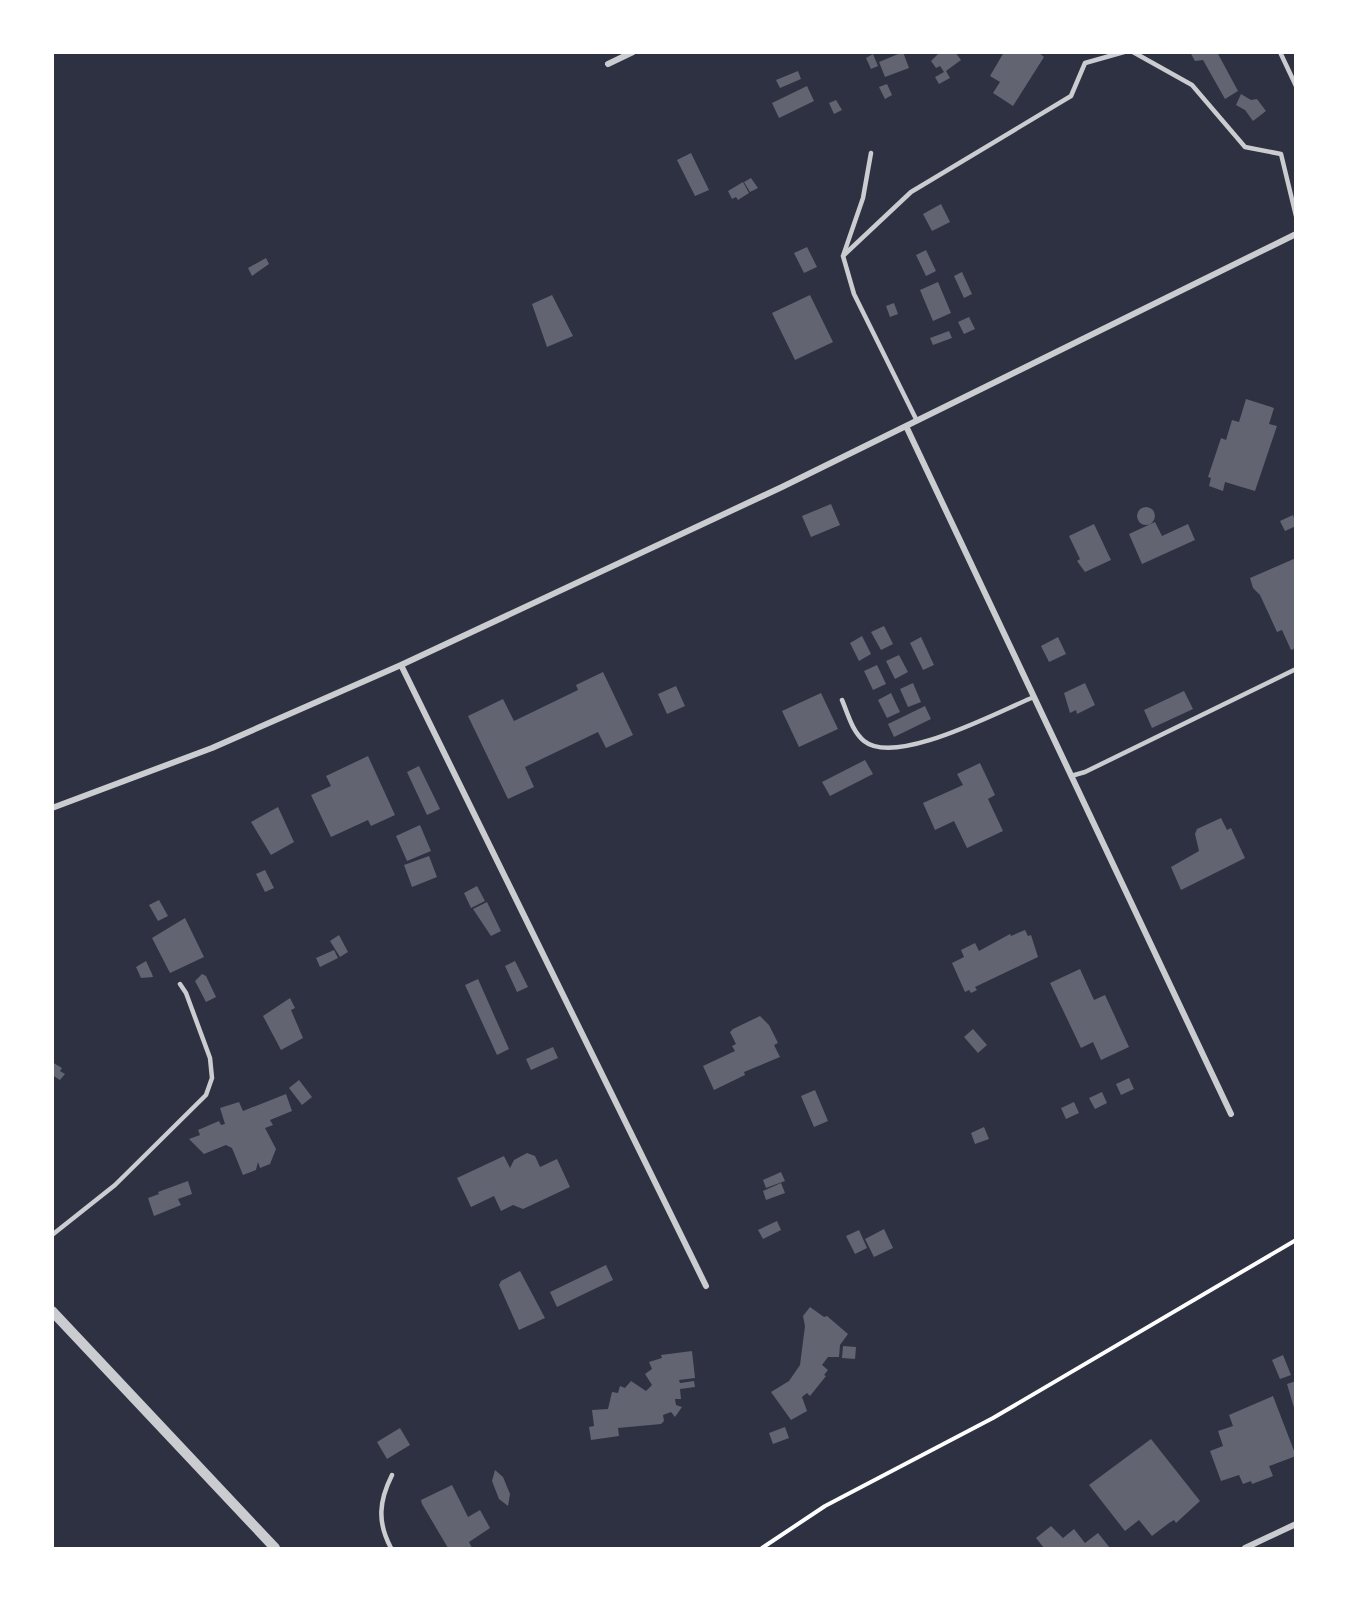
<svg xmlns="http://www.w3.org/2000/svg" width="1348" height="1601" viewBox="0 0 1348 1601" font-family="Ubuntu,sans-serif">
<rect width="100%" height="100%" fill="#2d3142"/>
<!-- building -->
<path fill="#626471" d="M 903,52 L 909,68 L 885,77 L 879,62 Z
M 940,52 L 955,52 L 961,60 L 946,71 L 950,78 L 939,84 L 935,77 L 944,72 L 940,66 L 936,68 L 931,61 Z
M 1004,52 L 1038,52 L 1044,57 L 1013,106 L 993,93 L 1000,82 L 990,76 Z
M 1190,52 L 1217,52 L 1238,91 L 1225,99 L 1203,60 L 1195,61 Z
M 873,54 L 878,66 L 871,69 L 866,58 Z
M 798,71 L 801,79 L 780,88 L 776,80 Z
M 887,84 L 892,95 L 885,99 L 879,87 Z
M 807,86 L 814,101 L 779,118 L 772,103 Z
M 1241,94 L 1251,100 L 1257,99 L 1266,111 L 1253,121 L 1245,110 L 1236,105 Z
M 836,100 L 842,110 L 834,114 L 829,103 Z
M 691,153 L 709,190 L 695,196 L 677,160 Z
M 751,178 L 758,188 L 750,192 L 744,182 Z
M 743,182 L 749,193 L 738,200 L 736,197 L 732,199 L 728,191 Z
M 941,204 L 950,222 L 932,231 L 923,214 Z
M 807,247 L 817,267 L 804,273 L 794,253 Z
M 926,250 L 936,271 L 926,276 L 916,255 Z
M 266,258 L 269,264 L 252,276 L 248,268 Z
M 962,272 L 972,294 L 964,298 L 954,276 Z
M 938,282 L 951,313 L 933,321 L 920,290 Z
M 552,295 L 573,336 L 547,347 L 532,304 Z
M 810,295 L 833,342 L 795,360 L 772,313 Z
M 894,303 L 898,314 L 890,317 L 886,306 Z
M 969,317 L 975,329 L 964,334 L 958,322 Z
M 949,331 L 952,338 L 933,345 L 930,338 Z
M 1246,399 L 1274,408 L 1269,424 L 1277,426 L 1255,491 L 1225,482 L 1223,491 L 1209,486 L 1211,478 L 1208,477 L 1221,438 L 1226,440 L 1232,420 L 1239,422 Z
M 831,504 L 840,525 L 811,537 L 802,516 Z
M1137 516a9 9 0 1 1 18 0a9 9 0 1 1-18 0Z
M 1293,515 L 1296,526 L 1285,531 L 1280,521 Z
M 1155,522 L 1162,536 L 1188,524 L 1195,540 L 1142,564 L 1129,534 Z
M 1094,524 L 1111,560 L 1085,572 L 1077,561 L 1080,559 L 1069,536 Z
M 1296,558 L 1296,648 L 1291,650 L 1282,630 L 1277,632 L 1260,595 L 1253,588 L 1250,578 Z
M 884,626 L 893,644 L 881,650 L 871,632 Z
M 862,636 L 871,654 L 859,661 L 850,643 Z
M 921,637 L 934,665 L 923,670 L 910,643 Z
M 1058,637 L 1066,654 L 1049,662 L 1041,646 Z
M 899,655 L 908,672 L 895,679 L 886,661 Z
M 877,665 L 886,684 L 873,690 L 864,671 Z
M 603,672 L 633,735 L 606,748 L 598,732 L 525,767 L 534,787 L 508,799 L 468,716 L 503,699 L 514,721 L 578,690 L 576,685 Z
M 913,683 L 921,702 L 908,707 L 900,689 Z
M 1085,683 L 1095,705 L 1077,714 L 1076,710 L 1070,713 L 1064,693 Z
M 676,686 L 685,706 L 667,714 L 658,694 Z
M 1184,691 L 1193,709 L 1152,728 L 1144,710 Z
M 821,693 L 838,729 L 799,747 L 782,711 Z
M 891,693 L 900,712 L 887,718 L 878,700 Z
M 925,706 L 931,719 L 894,737 L 888,724 Z
M 368,756 L 395,815 L 371,826 L 368,820 L 331,837 L 311,795 L 331,786 L 326,776 Z
M 865,760 L 873,774 L 830,796 L 822,782 Z
M 980,763 L 995,795 L 988,799 L 1003,831 L 967,848 L 954,821 L 935,830 L 923,803 L 963,785 L 957,774 Z
M 419,766 L 440,809 L 427,815 L 407,772 Z
M 278,807 L 294,842 L 271,855 L 251,822 Z
M 1221,818 L 1227,830 L 1231,828 L 1245,858 L 1181,890 L 1171,867 L 1199,851 L 1195,834 L 1197,829 Z
M 420,825 L 431,851 L 407,861 L 396,836 Z
M 429,856 L 437,877 L 412,887 L 404,865 Z
M 265,870 L 274,888 L 265,892 L 256,874 Z
M 477,886 L 485,901 L 471,908 L 464,893 Z
M 159,900 L 168,916 L 158,921 L 149,905 Z
M 487,902 L 501,931 L 491,936 L 473,909 Z
M 185,918 L 204,957 L 170,973 L 152,938 Z
M 1025,930 L 1028,936 L 1031,935 L 1038,957 L 975,987 L 977,990 L 971,993 L 969,990 L 965,992 L 952,963 L 964,957 L 961,950 L 975,943 L 979,951 L 1010,934 L 1011,936 Z
M 339,935 L 348,952 L 340,957 L 330,941 Z
M 334,950 L 338,958 L 320,967 L 316,958 Z
M 146,961 L 152,974 L 153,977 L 141,978 L 136,967 Z
M 515,961 L 528,987 L 517,992 L 505,966 Z
M 1080,969 L 1094,1000 L 1105,995 L 1129,1047 L 1101,1060 L 1093,1042 L 1081,1048 L 1050,983 Z
M 202,974 L 206,976 L 216,997 L 206,1002 L 195,981 Z
M 478,979 L 509,1049 L 497,1055 L 465,985 Z
M 290,998 L 295,1008 L 291,1010 L 303,1038 L 281,1050 L 263,1016 Z
M 760,1016 L 769,1025 L 778,1043 L 774,1045 L 780,1057 L 744,1072 L 745,1075 L 714,1090 L 703,1066 L 735,1051 L 732,1046 L 736,1044 L 730,1032 L 733,1029 Z
M 973,1029 L 987,1045 L 978,1053 L 964,1037 Z
M 553,1047 L 558,1058 L 531,1070 L 526,1059 Z
M 52,1062 L 62,1068 L 60,1071 L 65,1074 L 60,1080 L 52,1075 Z
M 1129,1078 L 1134,1089 L 1121,1095 L 1116,1084 Z
M 299,1080 L 312,1097 L 302,1105 L 289,1088 Z
M 815,1090 L 828,1121 L 814,1127 L 801,1096 Z
M 1102,1092 L 1107,1103 L 1095,1109 L 1089,1098 Z
M 286,1094 L 292,1111 L 270,1120 L 273,1125 L 265,1128 L 276,1149 L 270,1164 L 260,1168 L 258,1162 L 256,1170 L 243,1175 L 232,1148 L 226,1145 L 204,1154 L 189,1139 L 200,1135 L 198,1130 L 219,1121 L 221,1125 L 225,1124 L 220,1108 L 239,1102 L 243,1111 Z
M 1074,1102 L 1079,1113 L 1066,1119 L 1061,1108 Z
M 984,1127 L 989,1139 L 975,1144 L 971,1133 Z
M 527,1153 L 535,1156 L 540,1167 L 557,1159 L 570,1187 L 523,1209 L 513,1205 L 501,1211 L 494,1196 L 471,1207 L 457,1178 L 504,1156 L 510,1168 L 514,1160 Z
M 781,1172 L 785,1181 L 766,1188 L 763,1180 Z
M 188,1181 L 192,1194 L 178,1199 L 181,1205 L 154,1216 L 148,1198 L 159,1194 L 158,1192 Z
M 781,1183 L 785,1193 L 766,1200 L 763,1191 Z
M 777,1221 L 781,1230 L 763,1239 L 758,1230 Z
M 884,1229 L 893,1248 L 874,1257 L 865,1239 Z
M 859,1230 L 867,1248 L 855,1254 L 846,1236 Z
M 606,1265 L 613,1280 L 557,1307 L 550,1292 Z
M 520,1271 L 545,1318 L 519,1330 L 499,1285 L 501,1281 Z
M 810,1307 L 824,1317 L 827,1316 L 848,1334 L 840,1345 L 839,1357 L 828,1357 L 822,1365 L 828,1370 L 824,1375 L 826,1376 L 810,1396 L 807,1393 L 802,1397 L 807,1411 L 791,1420 L 771,1392 L 789,1381 L 800,1365 L 805,1326 L 803,1316 Z
M 843,1346 L 856,1347 L 855,1359 L 842,1358 Z
M 692,1351 L 695,1378 L 679,1380 L 680,1383 L 694,1381 L 695,1387 L 680,1389 L 681,1399 L 675,1399 L 676,1405 L 682,1407 L 675,1417 L 671,1412 L 663,1415 L 664,1421 L 661,1424 L 618,1428 L 619,1436 L 591,1440 L 589,1427 L 594,1426 L 592,1410 L 608,1409 L 612,1392 L 618,1393 L 620,1386 L 625,1388 L 631,1381 L 646,1391 L 652,1385 L 645,1374 L 652,1369 L 649,1362 L 662,1358 L 661,1355 Z
M 1283,1355 L 1291,1375 L 1280,1379 L 1272,1360 Z
M 1296,1381 L 1296,1411 L 1295,1411 L 1287,1384 Z
M 1273,1396 L 1296,1456 L 1269,1466 L 1273,1476 L 1252,1484 L 1251,1481 L 1243,1484 L 1239,1475 L 1221,1481 L 1210,1451 L 1223,1446 L 1218,1431 L 1233,1426 L 1229,1415 Z
M 785,1427 L 789,1438 L 773,1444 L 769,1433 Z
M 400,1428 L 410,1445 L 387,1459 L 377,1442 Z
M 1151,1439 L 1200,1501 L 1176,1523 L 1174,1520 L 1169,1523 L 1152,1536 L 1139,1520 L 1125,1531 L 1089,1485 Z
M 495,1470 L 503,1477 L 510,1494 L 508,1506 L 499,1499 L 492,1481 Z
M 452,1485 L 468,1517 L 480,1510 L 490,1528 L 469,1542 L 472,1548 L 448,1548 L 422,1504 L 421,1500 Z
M 1051,1526 L 1063,1538 L 1074,1529 L 1085,1543 L 1098,1533 L 1110,1548 L 1044,1548 L 1036,1538 Z"/>
<g fill="none" stroke-linecap="round" stroke-linejoin="round">
<!-- path -->
<path stroke="#fff" stroke-width="4" d="M 762,1548 L 825,1506 L 993,1418 L 1296,1240"/>
<!-- service -->
<path stroke="#caccd0" stroke-width="4.5" d="M 1133,52 L 1192,85 L 1245,147 L 1281,154 L 1296,216
M 1280,52 L 1296,86
M 871,153 L 863,198 L 843,256 L 854,294 L 917,421
M 843,256 L 911,192 L 1071,96 L 1085,63 L 1124,52
M 842,700 C 848,714 852,731 864,741 C 896,767 999,711 1034,697
M 1071,776 L 1085,772 L 1296,669
M 52,1235 L 115,1185 L 206,1095 L 212,1078 L 210,1058 L 186,993 L 180,984
M 391,1548 C 377,1522 379,1501 392,1475"/>
<!-- minor -->
<path stroke="#caccd0" stroke-width="6" d="M 608,64 L 633,52
M 906,426 L 1231,1114
M 401,665 L 706,1286
M 52,808 L 212,748 L 401,665 L 782,487 L 1296,234
M 1245,1548 L 1296,1524"/>
<!-- tertiary -->
<path stroke="#caccd0" stroke-width="10" d="M 52,1311 L 275,1548"/>
</g>
<!-- border -->
<rect width="1348" height="1601" fill="none" stroke="#ffffff" stroke-width="108"/>
</svg>
